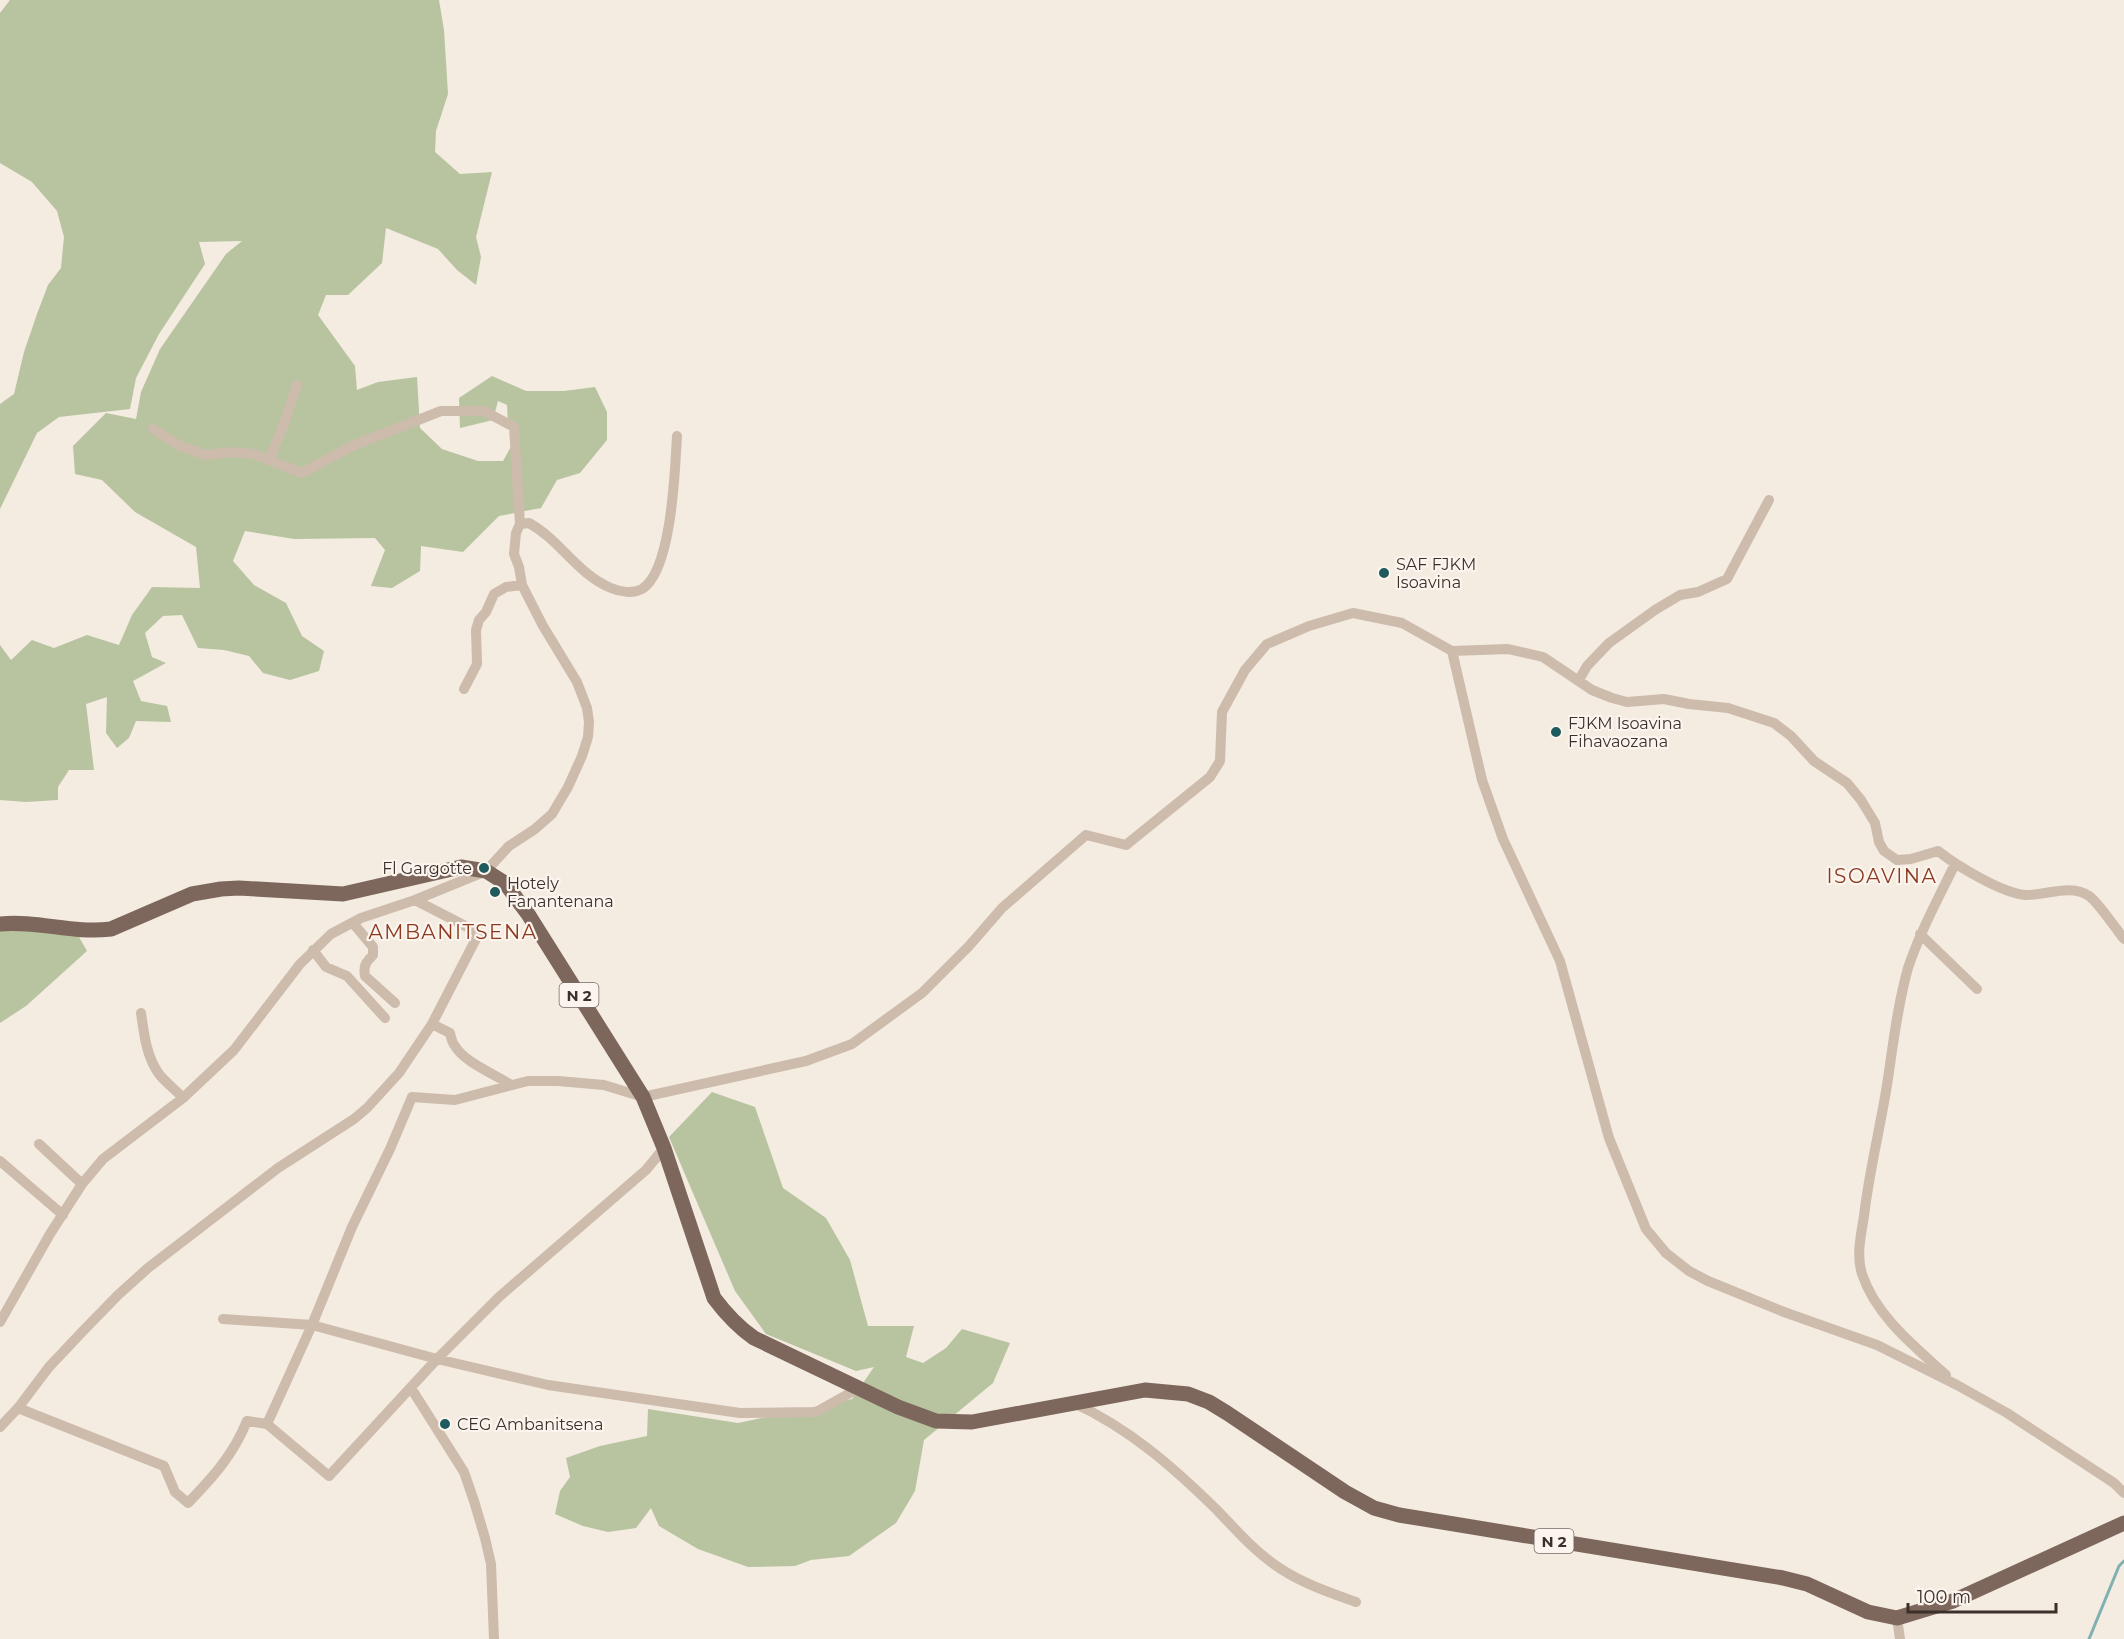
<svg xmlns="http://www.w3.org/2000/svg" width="2124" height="1639" viewBox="0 0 2124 1639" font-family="Montserrat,sans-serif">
<rect width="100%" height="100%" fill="#f4ebe1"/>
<!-- green -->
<path fill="#b8c4a0" d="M 10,0 L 439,0 L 444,30 L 448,94 L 436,131 L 435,152 L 460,174 L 492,172 L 476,237 L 481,257 L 476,285 L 457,270 L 438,249 L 386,228 L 382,263 L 348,295 L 326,295 L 318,315 L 355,366 L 357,390 L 378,382 L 417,377 L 420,428 L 442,449 L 478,461 L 503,461 L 514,441 L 508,425 L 507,405 L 498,401 L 493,420 L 460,428 L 459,398 L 492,376 L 526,391 L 564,391 L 595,387 L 607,412 L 607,440 L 580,473 L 557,480 L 541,508 L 499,516 L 463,552 L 421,546 L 420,571 L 392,588 L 371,586 L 385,550 L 375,538 L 294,539 L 245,531 L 233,561 L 254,585 L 286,603 L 302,636 L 324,651 L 319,671 L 290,680 L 263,673 L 249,656 L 224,650 L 198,648 L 182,615 L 163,616 L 145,633 L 152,657 L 166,663 L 133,681 L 141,701 L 167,706 L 171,722 L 136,721 L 129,738 L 117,748 L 106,733 L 107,697 L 86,704 L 94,770 L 69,770 L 58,787 L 58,800 L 26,802 L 0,800 L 0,645 L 11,660 L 32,640 L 54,648 L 87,635 L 119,645 L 132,615 L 152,587 L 200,588 L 196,547 L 135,512 L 102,480 L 75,474 L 73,446 L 106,413 L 136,419 L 141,392 L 160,349 L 226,254 L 242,241 L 199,242 L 205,264 L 159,334 L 136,378 L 130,409 L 59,417 L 37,433 L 0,509 L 0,404 L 14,394 L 24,352 L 37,314 L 48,285 L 61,268 L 64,237 L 57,211 L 32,182 L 0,163 L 0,13 Z
M 0,924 L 75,930 L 87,951 L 26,1006 L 0,1023 Z
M 712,1092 L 755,1107 L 783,1188 L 826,1218 L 850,1260 L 868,1326 L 914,1326 L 906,1357 L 923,1363 L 946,1348 L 962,1329 L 1010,1343 L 993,1383 L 924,1440 L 915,1491 L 896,1523 L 849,1556 L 811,1560 L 795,1566 L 748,1567 L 698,1549 L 659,1526 L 651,1508 L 636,1528 L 608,1532 L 583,1526 L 555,1514 L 560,1491 L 570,1477 L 566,1458 L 600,1446 L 647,1436 L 648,1409 L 738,1423 L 852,1399 L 874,1367 L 856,1371 L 766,1334 L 735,1291 L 669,1137 Z"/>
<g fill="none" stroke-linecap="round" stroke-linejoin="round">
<!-- stream -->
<path stroke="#7fb0b2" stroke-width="3" d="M 2089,1639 L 2119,1566 L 2124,1561"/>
<!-- street -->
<path stroke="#cdbbac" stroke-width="10" d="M 153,429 L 178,445 L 205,455 L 232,452 L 254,454 L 302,473 L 352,446 L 441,411 L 484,411 L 514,427 L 520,524
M 269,460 L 284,424 L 297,385
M 1452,651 L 1482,780 L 1503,839 L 1560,961 L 1609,1138 L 1646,1229 L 1666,1253 L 1689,1271 L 1708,1281 L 1784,1312 L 1877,1345 L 1957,1385 L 2007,1413 L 2114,1483 L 2124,1493
M 1579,680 L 1587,666 L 1609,643 L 1655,610 L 1680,595 L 1698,592 L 1727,579 L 1769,500
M 464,689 L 477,664 L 476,630 L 479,620 L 486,612 L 494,594 L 506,587 L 522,585
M 353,923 L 373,947 L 373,955 C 366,962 363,966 365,976 L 395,1003
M 1920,934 L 1977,989
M 313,950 L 326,967 L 347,976 L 385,1018
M 141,1013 C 144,1033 146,1056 159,1074 C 165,1082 176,1090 183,1098
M 432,1024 L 450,1033 C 451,1037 452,1043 455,1046 C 465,1063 495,1074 511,1085
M 39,1144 L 82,1184
M 0,1161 L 63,1215
M 223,1319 L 312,1325 L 437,1359 L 548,1385 L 740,1413 L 816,1412 L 850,1393 L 855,1387
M 0,1322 L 50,1234 L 82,1184 L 103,1159 L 183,1098 L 234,1050 L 300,964 L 331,934 L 361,918 L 415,900 L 486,871 L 509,846 L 535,829 L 552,814 L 568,787 L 582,756 L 588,737 L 589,722 L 587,708 L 577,682 L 543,626 L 522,585 L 519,567 L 514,554 L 516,533 L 520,524 L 529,523 C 560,540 577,574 611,588 C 620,592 633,594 642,589 C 672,571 675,469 677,436
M 1946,1375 C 1914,1346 1876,1316 1862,1274 C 1856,1255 1861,1235 1864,1216 C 1869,1172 1880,1129 1887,1085 C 1893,1046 1897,1007 1908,968 C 1920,932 1938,899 1955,864
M 411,1388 L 464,1472 L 474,1501 L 485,1538 L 491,1564 L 494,1639
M 1074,1403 C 1130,1429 1173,1467 1217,1510 C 1237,1531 1256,1553 1281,1569 C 1304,1584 1331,1593 1356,1602
M 18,1408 L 164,1466 L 175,1492 L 188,1503 C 214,1476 233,1455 247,1421 L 267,1424 L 329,1476 L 437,1359 L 499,1297 L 646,1170 L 664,1148
M 267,1424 L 312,1325 L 352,1227 L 390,1149 L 412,1097 L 455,1100 L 528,1081 L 558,1081 L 604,1085 L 643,1097 L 806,1061 L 852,1044 L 922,993 L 969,946 L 1002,908 L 1086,835 L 1126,845 L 1210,777 L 1220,761 L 1222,712 L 1245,670 L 1267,644 L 1309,626 L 1353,613 L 1402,623 L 1452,651 L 1508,649 L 1543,657 L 1592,690 L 1612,698 L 1627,702 L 1664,699 L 1689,704 L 1728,708 L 1774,723 L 1791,736 L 1814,761 L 1847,783 L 1861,800 L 1875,823 L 1879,842 L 1884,851 L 1897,860 L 1911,859 L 1938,851 C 1957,866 2002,893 2025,895 C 2044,896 2071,883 2089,896 C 2098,902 2116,929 2124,939
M 0,1427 L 18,1408 L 49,1367 L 82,1332 L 118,1295 L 148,1268 L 278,1168 L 354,1119 L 367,1108 L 399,1073 L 432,1024 L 479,933 L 415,900
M 1897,1618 L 1900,1639"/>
<!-- primary -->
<path stroke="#7d675c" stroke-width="15" d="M 0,924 C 37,920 73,934 111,929 L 192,894 L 221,889 L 239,888 L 343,894 L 461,867 L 486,871 L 505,883 L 528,914 L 643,1097 L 664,1148 L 714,1298 C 726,1314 738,1327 754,1338 L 898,1407 L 936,1421 L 972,1422 L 1145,1390 L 1188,1394 L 1209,1402 L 1227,1413 L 1345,1492 L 1374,1508 L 1399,1515 L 1783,1578 L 1807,1584 L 1868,1612 L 1897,1618 L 1953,1601 L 2124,1523"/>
</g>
<!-- markers -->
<g fill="#1f5a5e" stroke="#fbf5ee" stroke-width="2">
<circle cx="1384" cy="573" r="6"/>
<circle cx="1556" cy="732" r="6"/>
<circle cx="484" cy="868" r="6"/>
<circle cx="495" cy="892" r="6"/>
<circle cx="445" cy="1424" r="6"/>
</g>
<g text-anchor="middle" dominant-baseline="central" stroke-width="4.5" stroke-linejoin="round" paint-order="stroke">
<!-- shield labels -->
<g fill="#fbf5ee" stroke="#756b66" stroke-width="1.5">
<rect x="559.5" y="983" width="39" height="24" rx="4.5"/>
<rect x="1534.5" y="1529" width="39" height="24" rx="4.5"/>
</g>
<g font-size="15" font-weight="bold" fill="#3b302b">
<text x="579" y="995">N 2</text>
<text x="1554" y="1541">N 2</text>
</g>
<!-- poi labels -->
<g font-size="16" fill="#3b302b" stroke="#fbf5ee" text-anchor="start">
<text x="1396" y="564">SAF FJKM<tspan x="1396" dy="18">Isoavina</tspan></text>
<text x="1568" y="723">FJKM Isoavina<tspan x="1568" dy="18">Fihavaozana</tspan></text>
<text x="472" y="868" text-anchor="end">Fl Gargotte</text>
<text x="507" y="883">Hotely<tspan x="507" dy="18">Fanantenana</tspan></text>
<text x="457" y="1424">CEG Ambanitsena</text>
</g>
<!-- quarter labels -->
<g font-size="20" letter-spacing="1.5" fill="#8c3b22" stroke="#fbf5ee">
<text x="1882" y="876">ISOAVINA</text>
<text x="453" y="932">AMBANITSENA</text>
</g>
</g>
<!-- scale -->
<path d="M1908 1603v9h148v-9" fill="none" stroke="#3b302b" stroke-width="3"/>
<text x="1917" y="1603" font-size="18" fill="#3b302b" stroke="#fbf5ee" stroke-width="4.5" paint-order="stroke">100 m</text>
</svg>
